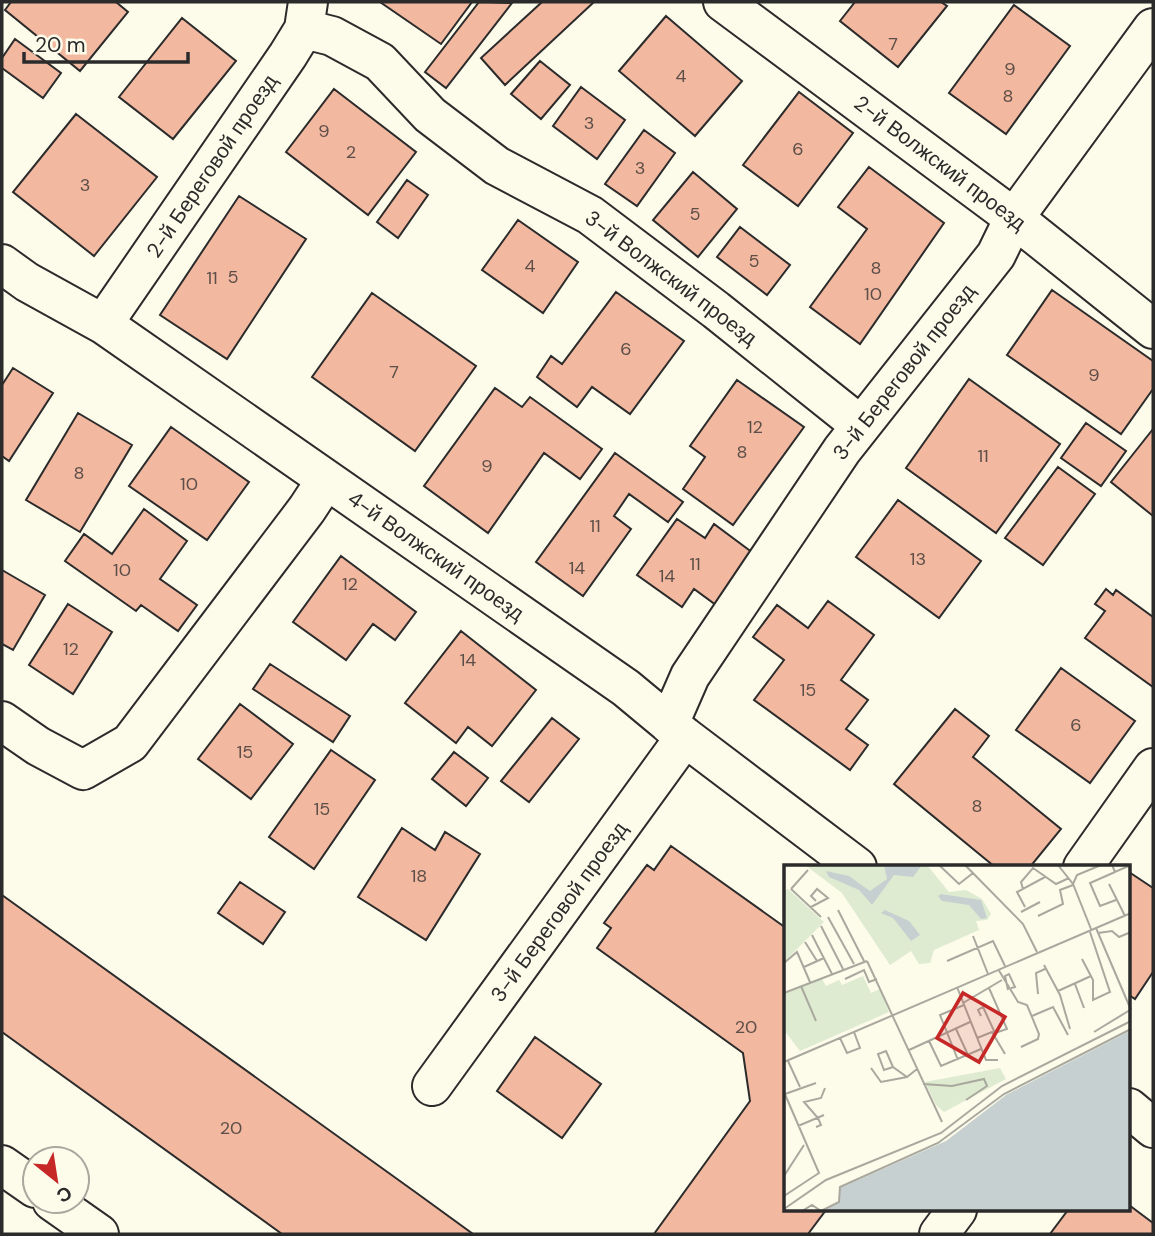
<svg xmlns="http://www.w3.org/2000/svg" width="1155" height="1236" viewBox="0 0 1155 1236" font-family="'DM Sans',sans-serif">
<rect width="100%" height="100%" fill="#fdfbea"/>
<!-- building -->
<path fill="#f2b8a0" stroke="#2b2b2b" stroke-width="2" d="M 11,2 L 116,2 L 128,12 L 80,71 L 5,10 Z
M 380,2 L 472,2 L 441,44 Z
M 479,2 L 512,3 L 446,88 L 425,72 Z
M 542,2 L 594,2 L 505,85 L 481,58 Z
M 855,2 L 941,2 L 947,6 L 898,67 L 840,21 Z
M 1014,5 L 1070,46 L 1006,134 L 949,93 Z
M 666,16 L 742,81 L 695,136 L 619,71 Z
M 182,18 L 236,61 L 173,139 L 119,97 Z
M 15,39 L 61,73 L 43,98 L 2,68 L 2,58 Z
M 540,61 L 570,85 L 541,119 L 511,94 Z
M 581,87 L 625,120 L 597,159 L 553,126 Z
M 334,89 L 416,152 L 368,215 L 286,152 Z
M 799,92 L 853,133 L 798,206 L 743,165 Z
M 76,114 L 157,177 L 94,256 L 13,192 Z
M 644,130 L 675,153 L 637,206 L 605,184 Z
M 869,167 L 944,223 L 860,344 L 810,307 L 867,229 L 838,207 Z
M 693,172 L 737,209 L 698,257 L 653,220 Z
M 407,180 L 428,195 L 398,238 L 377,222 Z
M 239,196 L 306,239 L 227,359 L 160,315 Z
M 518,220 L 578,262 L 543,313 L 482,270 Z
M 740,227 L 790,265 L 767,295 L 717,257 Z
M 1052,290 L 1153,361 L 1153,389 L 1121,434 L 1007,355 Z
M 616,292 L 684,341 L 630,414 L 592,387 L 577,407 L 537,377 L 551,356 L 562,364 Z
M 372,293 L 476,366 L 415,451 L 312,377 Z
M 13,368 L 53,393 L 9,461 L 2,456 L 2,385 Z
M 969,379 L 1060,444 L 996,533 L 906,468 Z
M 737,380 L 804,427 L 733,525 L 683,489 L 705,457 L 690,446 Z
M 495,388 L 522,407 L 530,397 L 602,449 L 580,479 L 544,453 L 488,533 L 424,486 Z
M 78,413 L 132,445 L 80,532 L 26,500 Z
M 1086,423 L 1126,451 L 1101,486 L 1061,458 Z
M 171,427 L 249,482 L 207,540 L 129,486 Z
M 1153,429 L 1153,516 L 1111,482 Z
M 615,453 L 683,502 L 668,522 L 629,494 L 614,516 L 631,529 L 583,596 L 536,562 Z
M 1058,467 L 1095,494 L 1043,565 L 1005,538 Z
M 898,500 L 981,561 L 939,618 L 856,557 Z
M 144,509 L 187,541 L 160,579 L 197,605 L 178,631 L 141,605 L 136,611 L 65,561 L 84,534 L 112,554 Z
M 677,519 L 705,538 L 714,524 L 753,553 L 716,605 L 694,589 L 682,607 L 637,575 Z
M 341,556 L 416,612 L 395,640 L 373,624 L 346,660 L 293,622 Z
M 2,570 L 45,595 L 13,650 L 2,644 Z
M 1106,589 L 1113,595 L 1116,590 L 1153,617 L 1153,687 L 1085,638 L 1105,611 L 1095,604 Z
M 828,601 L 874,635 L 841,680 L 868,700 L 846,729 L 868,745 L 850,770 L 754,700 L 784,660 L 753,637 L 777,605 L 808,628 Z
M 68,604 L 112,632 L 73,694 L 29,665 Z
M 461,631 L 536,690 L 492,746 L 468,727 L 456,743 L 405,703 Z
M 270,664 L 350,716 L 333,742 L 253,689 Z
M 1061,668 L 1135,721 L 1090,783 L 1016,730 Z
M 240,704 L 293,744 L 251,799 L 198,759 Z
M 955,709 L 989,736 L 973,757 L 1061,829 L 1030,867 L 995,867 L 894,784 Z
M 552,718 L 579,739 L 529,802 L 501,781 Z
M 331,750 L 375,780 L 314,869 L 269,837 Z
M 454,752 L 488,778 L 466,806 L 432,779 Z
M 402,828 L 435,850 L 445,832 L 480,854 L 426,940 L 358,897 Z
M 671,846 L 786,928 L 786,1210 L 826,1210 L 808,1234 L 654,1234 L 750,1101 L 743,1053 L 597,948 L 611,928 L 604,923 L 647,865 L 654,870 Z
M 1129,872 L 1153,888 L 1153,972 L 1135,999 L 1129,995 Z
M 240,882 L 285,912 L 263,944 L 218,913 Z
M 2,895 L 418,1194 L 473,1234 L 282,1234 L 2,1032 Z
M 535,1037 L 601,1084 L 562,1138 L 497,1091 Z
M 1129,1205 L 1153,1223 L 1153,1234 L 1050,1234 L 1068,1210 L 1129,1210 Z"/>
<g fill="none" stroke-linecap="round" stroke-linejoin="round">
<defs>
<path id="street" d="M 723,2 L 1014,218 L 1153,329
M 304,29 L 332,36 L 380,62 L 430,115 L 497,166 L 590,215 L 716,310 L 860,425
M 2,264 L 27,282 L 103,324 L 626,688 L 685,737 L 857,867
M 103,324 L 288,55 L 304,29 L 308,2
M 2,721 L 38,746 L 83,770 L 130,743 L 307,509 L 326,480
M 669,724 L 690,676 L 842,450 L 996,255 L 1014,218 L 1153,28
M 1083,867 L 1153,768
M 432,1086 L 685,737
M 1129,1108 L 1153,1128
M 2,1165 L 35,1188
M 52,1201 L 99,1234
M 939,1234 L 957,1210"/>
</defs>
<!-- street casing -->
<use href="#street" stroke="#2b2b2b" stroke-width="42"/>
<!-- street -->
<use href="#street" stroke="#fdfbea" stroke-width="38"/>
</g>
<g text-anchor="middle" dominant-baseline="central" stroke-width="5" stroke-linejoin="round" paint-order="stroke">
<!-- number labels -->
<g font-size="18" fill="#5d4e48">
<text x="893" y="44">7</text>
<text x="1010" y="69">9</text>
<text x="681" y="76">4</text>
<text x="1008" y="96">8</text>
<text x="589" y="123">3</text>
<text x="324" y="131">9</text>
<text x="798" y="149">6</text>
<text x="351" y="152">2</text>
<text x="640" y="168">3</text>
<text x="85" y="185">3</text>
<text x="695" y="214">5</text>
<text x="754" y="261">5</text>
<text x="530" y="266">4</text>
<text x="876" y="268">8</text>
<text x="233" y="277">5</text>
<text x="212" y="278">11</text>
<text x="873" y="294">10</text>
<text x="626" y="349">6</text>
<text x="394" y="372">7</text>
<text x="1094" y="375">9</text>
<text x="755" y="427">12</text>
<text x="742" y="452">8</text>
<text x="983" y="456">11</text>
<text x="487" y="466">9</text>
<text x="79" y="473">8</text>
<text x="189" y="484">10</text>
<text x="595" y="526">11</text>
<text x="918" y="559">13</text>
<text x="695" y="564">11</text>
<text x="577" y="568">14</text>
<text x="122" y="570">10</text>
<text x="667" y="576">14</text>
<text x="350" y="584">12</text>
<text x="71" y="649">12</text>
<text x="468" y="660">14</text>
<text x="808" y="690">15</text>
<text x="1076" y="725">6</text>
<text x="245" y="752">15</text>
<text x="977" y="806">8</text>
<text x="322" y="809">15</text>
<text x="419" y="876">18</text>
<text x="746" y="1027">20</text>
<text x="231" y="1128">20</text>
</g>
<!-- street labels -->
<g font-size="21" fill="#2b2b2b" stroke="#fdfbea">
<text transform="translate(940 163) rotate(37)">2-й Волжский проезд</text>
<text transform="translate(212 166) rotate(-56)">2-й Береговой проезд</text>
<text transform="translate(671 278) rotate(37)">3-й Волжский проезд</text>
<text transform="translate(904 372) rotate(-52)">3-й Береговой проезд</text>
<text transform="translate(436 556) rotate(35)">4-й Волжский проезд</text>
<text transform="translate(559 912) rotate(-54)">3-й Береговой проезд</text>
</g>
</g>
<!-- overview -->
<g transform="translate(784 865)">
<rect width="346" height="346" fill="#fdfbea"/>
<path d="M 21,0 L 143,0 L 165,27 L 182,25 L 198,34 L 207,49 L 203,55 L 192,56 L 195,65 L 150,85 L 146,98 L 135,99 L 127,86 L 106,100 L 58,28 ZM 4,24 L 40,57 L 0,97 L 0,25 ZM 79,111 L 87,128 L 96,124 L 105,147 L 16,186 L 0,165 L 0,129 L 38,114 L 42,121 L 55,115 L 58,120 ZM 216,203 L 222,214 L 160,247 L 152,240 L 141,217 Z" fill="#deebd1"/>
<path d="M 100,0 L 138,0 L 129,12 L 110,10 L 88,40 L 75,25 L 45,12 L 42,6 L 65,11 L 86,26 L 103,14 ZM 157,29 L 197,35 L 203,53 L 197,54 L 185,40 L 158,36 L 154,31 ZM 101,45 L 125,56 L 136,70 L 127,76 L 109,53 L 97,48 ZM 346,166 L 346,346 L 39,346 L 55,338 L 56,323 L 162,276 L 222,230 Z" fill="#c7d0d0"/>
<path fill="none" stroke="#a9a89e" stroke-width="2" d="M 155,0 L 175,19 L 189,8M 181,0 L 239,59 L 253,87M 274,0 L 289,19 L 307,64M 328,0 L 331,7 L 347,0M 331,7 L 306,18 L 316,41 L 332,35M 289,19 L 293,10 L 317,0M 325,19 L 341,51M 7,24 L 37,52M 7,24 L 24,5M 239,24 L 237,17 L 249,3 L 272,19 L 285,13M 27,42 L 44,33 L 33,24 L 27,31 L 32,36M 241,42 L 233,27 L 261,12M 54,45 L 80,96M 237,47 L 256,37M 254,51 L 279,39 L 276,25 L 289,20M 44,52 L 70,99M 37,61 L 59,104M 312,63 L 347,145M 314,68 L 328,66 L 335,72 L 347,67M 28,70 L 48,109M 189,71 L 204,109M 21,77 L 33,96M 298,94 L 309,115 L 309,135 L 326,127 L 306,67M 83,96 L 158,257M 163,96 L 209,76 L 221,101M 0,98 L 13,87 L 26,117M 260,100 L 276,130 L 286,164M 20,102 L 40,93M 214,104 L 234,137 L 243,140 L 255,169 L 254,174 L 237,182M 61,114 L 80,105 L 85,117 L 93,114M 291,119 L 300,143M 17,121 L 32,156M 173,122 L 202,195 L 214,195M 224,125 L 221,111 L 225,109 L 231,122 L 227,123M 274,126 L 307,111M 0,128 L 83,96M 254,129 L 252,108 L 261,104M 179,138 L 218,115M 197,151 L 194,145 L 199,142 L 211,168 L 223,164 L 205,123M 248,151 L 269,142 L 284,170M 172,164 L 184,190M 310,167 L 346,145M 56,173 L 63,188 L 76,183 L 70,167M 193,173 L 208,167 L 221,189M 145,176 L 157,201 L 197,184M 125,185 L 186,157M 174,195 L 156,150 L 180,140M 4,196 L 16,222M 0,197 L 347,48M 109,202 L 100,205 L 94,189 L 102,186 L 109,202 L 123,212M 87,203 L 97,217 L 123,212 L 133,204M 139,219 L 168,221 L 200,214 L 203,221 L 182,235M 0,227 L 35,308 L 0,331M 1,229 L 32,218M 14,261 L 40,250M 32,262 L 37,260 L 34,253 L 20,237 L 37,233 L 41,223M 0,311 L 20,280M 0,344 L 42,315 L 157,268 L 218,221 L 347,156M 18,346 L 28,340 L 37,346 L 55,337 L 56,322 L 154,278 L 220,229 L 347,164"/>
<path fill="#c62828" fill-opacity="0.15" stroke="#c62828" stroke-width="3.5" d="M 179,128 L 221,152 L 195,197 L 153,173 Z"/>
<rect width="346" height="346" fill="none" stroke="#2b2b2b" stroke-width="3.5"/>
</g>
<!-- border -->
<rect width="1155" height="1236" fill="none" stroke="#2b2b2b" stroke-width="7"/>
<!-- north arrow -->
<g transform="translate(56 1180) rotate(150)"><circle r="33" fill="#fdfbea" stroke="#a9a89e" stroke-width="2"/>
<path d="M0-5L12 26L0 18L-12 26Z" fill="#c62828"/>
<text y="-10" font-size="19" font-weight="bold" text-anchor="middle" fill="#2b2b2b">С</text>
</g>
<!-- scale -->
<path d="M24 52v10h164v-10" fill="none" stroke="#2b2b2b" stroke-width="3.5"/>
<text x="35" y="52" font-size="21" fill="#2b2b2b" stroke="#fdfbea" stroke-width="5" paint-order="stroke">20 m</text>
</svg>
